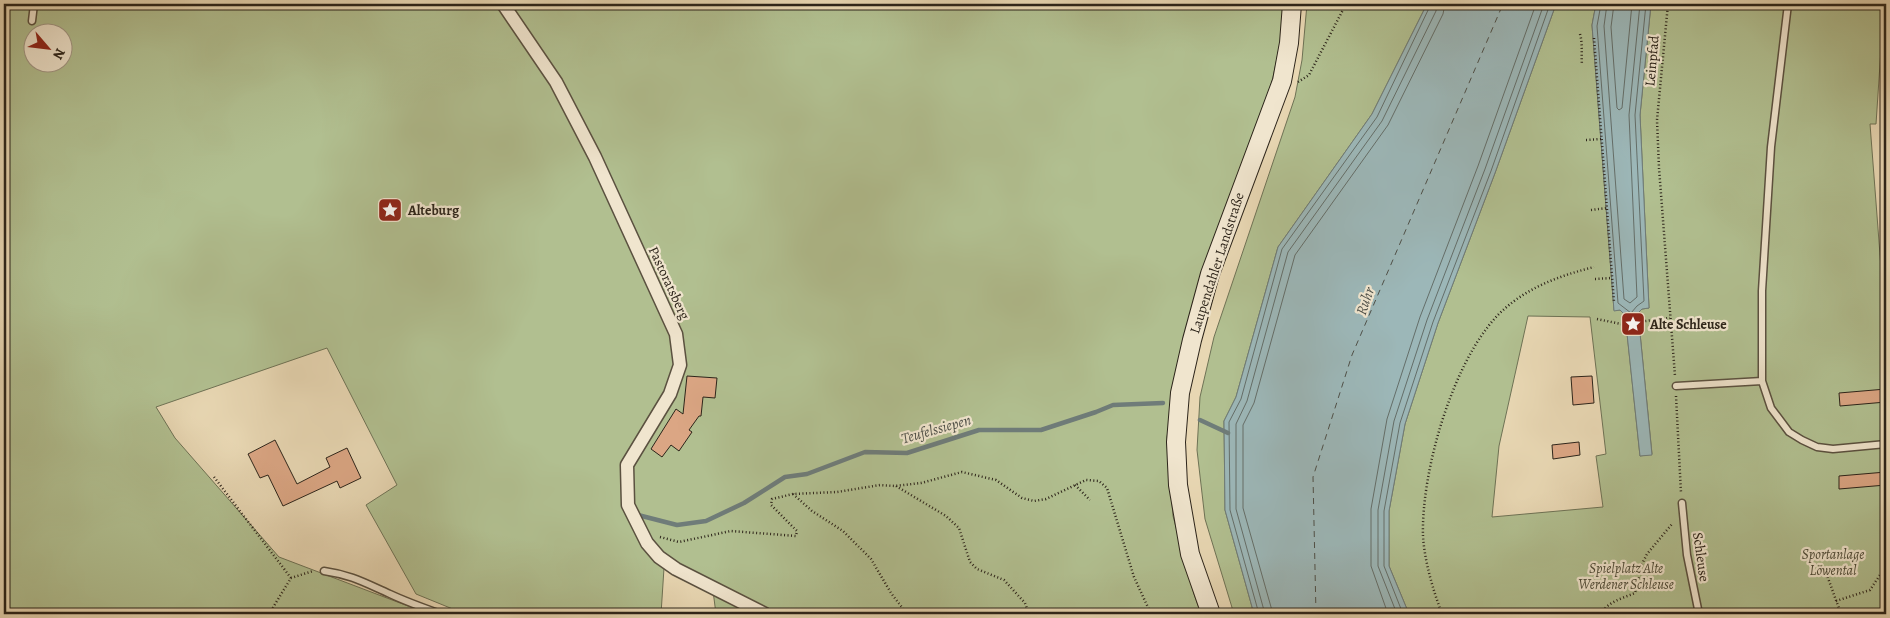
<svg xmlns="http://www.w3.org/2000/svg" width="1890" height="618" viewBox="0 0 1890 618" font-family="Alegreya,serif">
<rect width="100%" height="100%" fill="#e8d7b3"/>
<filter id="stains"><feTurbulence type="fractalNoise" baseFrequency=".004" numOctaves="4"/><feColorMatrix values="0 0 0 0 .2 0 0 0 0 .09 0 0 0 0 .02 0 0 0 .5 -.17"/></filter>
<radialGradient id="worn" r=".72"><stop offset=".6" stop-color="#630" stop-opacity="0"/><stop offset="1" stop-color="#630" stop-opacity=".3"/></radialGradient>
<!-- green -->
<path fill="#b1bf90" stroke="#6e7255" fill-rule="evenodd" d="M 4,4 L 1284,4 L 1281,39 L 1272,82 L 1201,281 L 1183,349 L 1167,437 L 1173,516 L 1194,594 L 1201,614 L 716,614 L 712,583 L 664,568 L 661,614 L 465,614 L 416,594 L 366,505 L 397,485 L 327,348 L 156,407 L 175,438 L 279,557 L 429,614 L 4,614 ZM 32,32 L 62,32 L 62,62 L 32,62 Z
M 1307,4 L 1427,4 L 1372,114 L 1278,247 L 1236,397 L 1224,421 L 1225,510 L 1254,614 L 1234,614 L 1205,519 L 1197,450 L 1200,397 L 1214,337 L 1295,97 L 1302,60 Z
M 1556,4 L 1596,4 L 1592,25 L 1614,310 L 1620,310 L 1625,314 L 1640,456 L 1652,454 L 1638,313 L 1642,309 L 1649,308 L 1640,115 L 1651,4 L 1884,4 L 1876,124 L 1870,124 L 1886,333 L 1886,614 L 1409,614 L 1389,566 L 1389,511 L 1405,424 L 1438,323 L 1495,173 ZM 1528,316 L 1590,317 L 1606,454 L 1596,456 L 1603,507 L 1492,517 L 1499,446 Z"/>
<!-- water -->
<path fill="#9cb7b8" stroke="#6f7c79" d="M 1427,4 L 1556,4 L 1495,173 L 1438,323 L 1405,424 L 1389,511 L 1389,566 L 1409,614 L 1254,614 L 1225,510 L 1224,421 L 1236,397 L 1278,247 L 1372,114 Z
M 1596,4 L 1651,4 L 1640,115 L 1649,308 L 1642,309 L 1638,313 L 1652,455 L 1640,456 L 1625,315 L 1620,310 L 1614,311 L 1592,25 Z"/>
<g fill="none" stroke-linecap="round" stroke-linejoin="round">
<!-- shore -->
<path stroke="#646e69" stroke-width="1" d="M 1601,4 L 1597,26 L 1618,303 L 1631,313 L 1637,306 L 1644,301 L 1635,115 L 1646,4
M 1607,4 L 1604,26 L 1624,299 L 1630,303 L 1637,297 L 1629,115 L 1640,4
M 1614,4 L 1611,27 L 1617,108 L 1619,110 L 1622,108 L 1632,4
M 1259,614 L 1230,510 L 1229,422 L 1241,399 L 1282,249 L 1377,117 L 1431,4
M 1265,614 L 1236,509 L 1236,424 L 1247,401 L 1288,252 L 1382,121 L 1436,11 L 1437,4
M 1273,614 L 1243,508 L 1243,425 L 1254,403 L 1295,255 L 1388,125 L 1443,14 L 1445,4
M 1388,614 L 1371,566 L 1371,509 L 1387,419 L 1420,317 L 1478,166 L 1536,4
M 1397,614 L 1378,566 L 1378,510 L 1394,421 L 1427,320 L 1485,169 L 1544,4
M 1403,614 L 1384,566 L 1384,511 L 1400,423 L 1433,322 L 1491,171 L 1550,4"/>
<!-- stream -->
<path stroke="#6f7c79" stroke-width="4.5" d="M 1200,420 L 1228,433
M 638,515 L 677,525 L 706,521 L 744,503 L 785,477 L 807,474 L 865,452 L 907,453 L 979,430 L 1041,430 L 1096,412 L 1113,405 L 1163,403"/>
<!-- ferry -->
<path stroke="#4e5049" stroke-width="1" stroke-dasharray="6 5" stroke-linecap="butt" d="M 1316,614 L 1313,477 L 1352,355 L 1503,4"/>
</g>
<!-- building -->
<path fill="#dba684" stroke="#2c241a" d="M 687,376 L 717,378 L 715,398 L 703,397 L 701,416 L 699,416 L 689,430 L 692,432 L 679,451 L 671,445 L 662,457 L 651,449 L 676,409 L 683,414 Z
M 1592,376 L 1594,403 L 1573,405 L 1571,377 Z
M 1886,389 L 1886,402 L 1840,406 L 1839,393 Z
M 275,440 L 297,484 L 330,467 L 326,458 L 347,448 L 361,478 L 340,488 L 337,481 L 283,506 L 268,475 L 260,478 L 248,454 Z
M 1579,442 L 1580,455 L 1553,459 L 1552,445 Z
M 1886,472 L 1886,485 L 1839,489 L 1839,476 Z"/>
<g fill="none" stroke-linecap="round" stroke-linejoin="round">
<defs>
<path id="lane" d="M 1788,4 L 1771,147 L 1762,291 L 1762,381 L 1771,408 L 1789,432 L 1802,440 L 1817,447 L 1833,449 L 1886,444
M 32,21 L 34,4
M 1676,386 L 1762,381
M 1682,503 L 1687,555 L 1699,614
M 324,571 C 352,575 365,583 390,594 C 407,602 424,608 441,614"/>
<path id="street" d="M 503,4 L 556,82 L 595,157 L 676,334 L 680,365 L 670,394 L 627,465 L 628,505 L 647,543 L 659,557 L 676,569 L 765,614"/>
<path id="secondary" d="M 1211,614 L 1190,554 L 1178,485 L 1176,442 L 1180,393 L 1192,340 L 1210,274 L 1282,81 L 1289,43 L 1292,4"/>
</defs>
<!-- lane casing -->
<use href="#lane" stroke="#5b5140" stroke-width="9"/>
<!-- street casing -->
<use href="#street" stroke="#5b5140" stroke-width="15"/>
<!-- secondary casing -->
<use href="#secondary" stroke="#2c241a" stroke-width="20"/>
<!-- path -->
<path stroke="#2c241a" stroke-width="2.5" stroke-dasharray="1 2.5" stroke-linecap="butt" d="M 1668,4 L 1657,120 L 1659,168 L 1675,376
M 1580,34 C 1583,45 1581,54 1582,65
M 1594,38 L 1614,302
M 1298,82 L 1309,75 L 1346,4
M 1586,140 L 1602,139
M 1591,210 L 1607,208
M 1595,279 L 1612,278
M 1597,319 L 1621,324 L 1670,318
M 1676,396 L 1681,493
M 214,477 L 291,578
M 1075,485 L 1090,500
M 896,486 L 946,516 L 959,528 L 970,562 L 977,569 L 1004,580 L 1025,603 L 1029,614
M 793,494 L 812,511 L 843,531 L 871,559 L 891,593 L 907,614
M 660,537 L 679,542 L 731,531 L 796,536 L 797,531 L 771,505 L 772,499 L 793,494 L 837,492 L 880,485 L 895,486 L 921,483 L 962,472 L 996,480 L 1022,498 L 1034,501 L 1046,499 L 1086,480 L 1099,481 L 1107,488 L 1134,577 L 1151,614
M 1824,567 L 1841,614
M 1836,601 L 1870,590 L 1886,566
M 269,614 L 291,578 L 313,571
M 1442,614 C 1433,590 1425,563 1423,537 C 1421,472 1452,364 1497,316 C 1523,289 1558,276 1594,267
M 1601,614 C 1607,602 1623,598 1635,593 L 1642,564 L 1647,554 L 1672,524"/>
<!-- lane -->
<use href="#lane" stroke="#f0e5ce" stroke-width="6"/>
<!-- street -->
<use href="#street" stroke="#f0e5ce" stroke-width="12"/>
<!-- secondary -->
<use href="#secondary" stroke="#f0e5ce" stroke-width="18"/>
</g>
<!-- icons -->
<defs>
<symbol id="sight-square" viewBox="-11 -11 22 22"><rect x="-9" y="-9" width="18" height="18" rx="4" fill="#8f2418" stroke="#f0e5ce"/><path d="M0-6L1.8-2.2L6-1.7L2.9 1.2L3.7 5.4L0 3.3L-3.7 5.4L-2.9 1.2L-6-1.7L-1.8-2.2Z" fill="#fff"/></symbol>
</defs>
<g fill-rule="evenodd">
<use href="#sight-square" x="376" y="196" width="28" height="28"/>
<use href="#sight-square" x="1619" y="310" width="28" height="28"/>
</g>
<g text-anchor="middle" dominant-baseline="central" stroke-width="4.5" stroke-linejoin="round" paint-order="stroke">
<!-- street labels -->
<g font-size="14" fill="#2c241a" stroke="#f0e5ce">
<text transform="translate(1652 61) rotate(-85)">Leinpfad</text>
<text transform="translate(1217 263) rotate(-72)">Laupendahler Landstraße</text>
<text transform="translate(669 283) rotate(65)">Pastoratsberg</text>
<text transform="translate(1701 557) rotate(82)">Schleuse</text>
</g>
<!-- poi labels -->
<g font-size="14" font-weight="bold" fill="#2c241a" stroke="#f0e5ce" text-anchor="start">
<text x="408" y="210">Alteburg</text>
<text x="1650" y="324">Alte Schleuse</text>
</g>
<!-- park labels -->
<g font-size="14" font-style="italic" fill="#4d4b38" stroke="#f0e5ce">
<text x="1833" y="554">Sportanlage<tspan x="1833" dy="16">Löwental</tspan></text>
<text x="1626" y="568">Spielplatz Alte<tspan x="1626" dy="16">Werdener Schleuse</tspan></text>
</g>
<!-- water labels -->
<g font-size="15" font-style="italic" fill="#4e5049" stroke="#f0e5ce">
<text transform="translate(1365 301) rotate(-71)">Ruhr</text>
<text transform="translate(936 429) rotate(-16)">Teufelssiepen</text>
</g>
</g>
<!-- margin -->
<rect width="1890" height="618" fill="none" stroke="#e8d7b3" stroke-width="20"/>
<rect x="5" y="5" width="1880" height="608" fill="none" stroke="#2c241a" stroke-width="2.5"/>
<rect x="10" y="10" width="1870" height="598" fill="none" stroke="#2c241a"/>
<!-- north arrow -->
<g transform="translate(48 48) rotate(118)"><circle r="24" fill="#f0e5ce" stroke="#a29886"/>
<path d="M0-4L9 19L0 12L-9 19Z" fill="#8f2418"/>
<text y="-8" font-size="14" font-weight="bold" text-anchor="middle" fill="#2c241a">N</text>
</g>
<rect width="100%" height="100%" filter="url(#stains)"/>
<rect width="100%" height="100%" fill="url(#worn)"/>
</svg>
